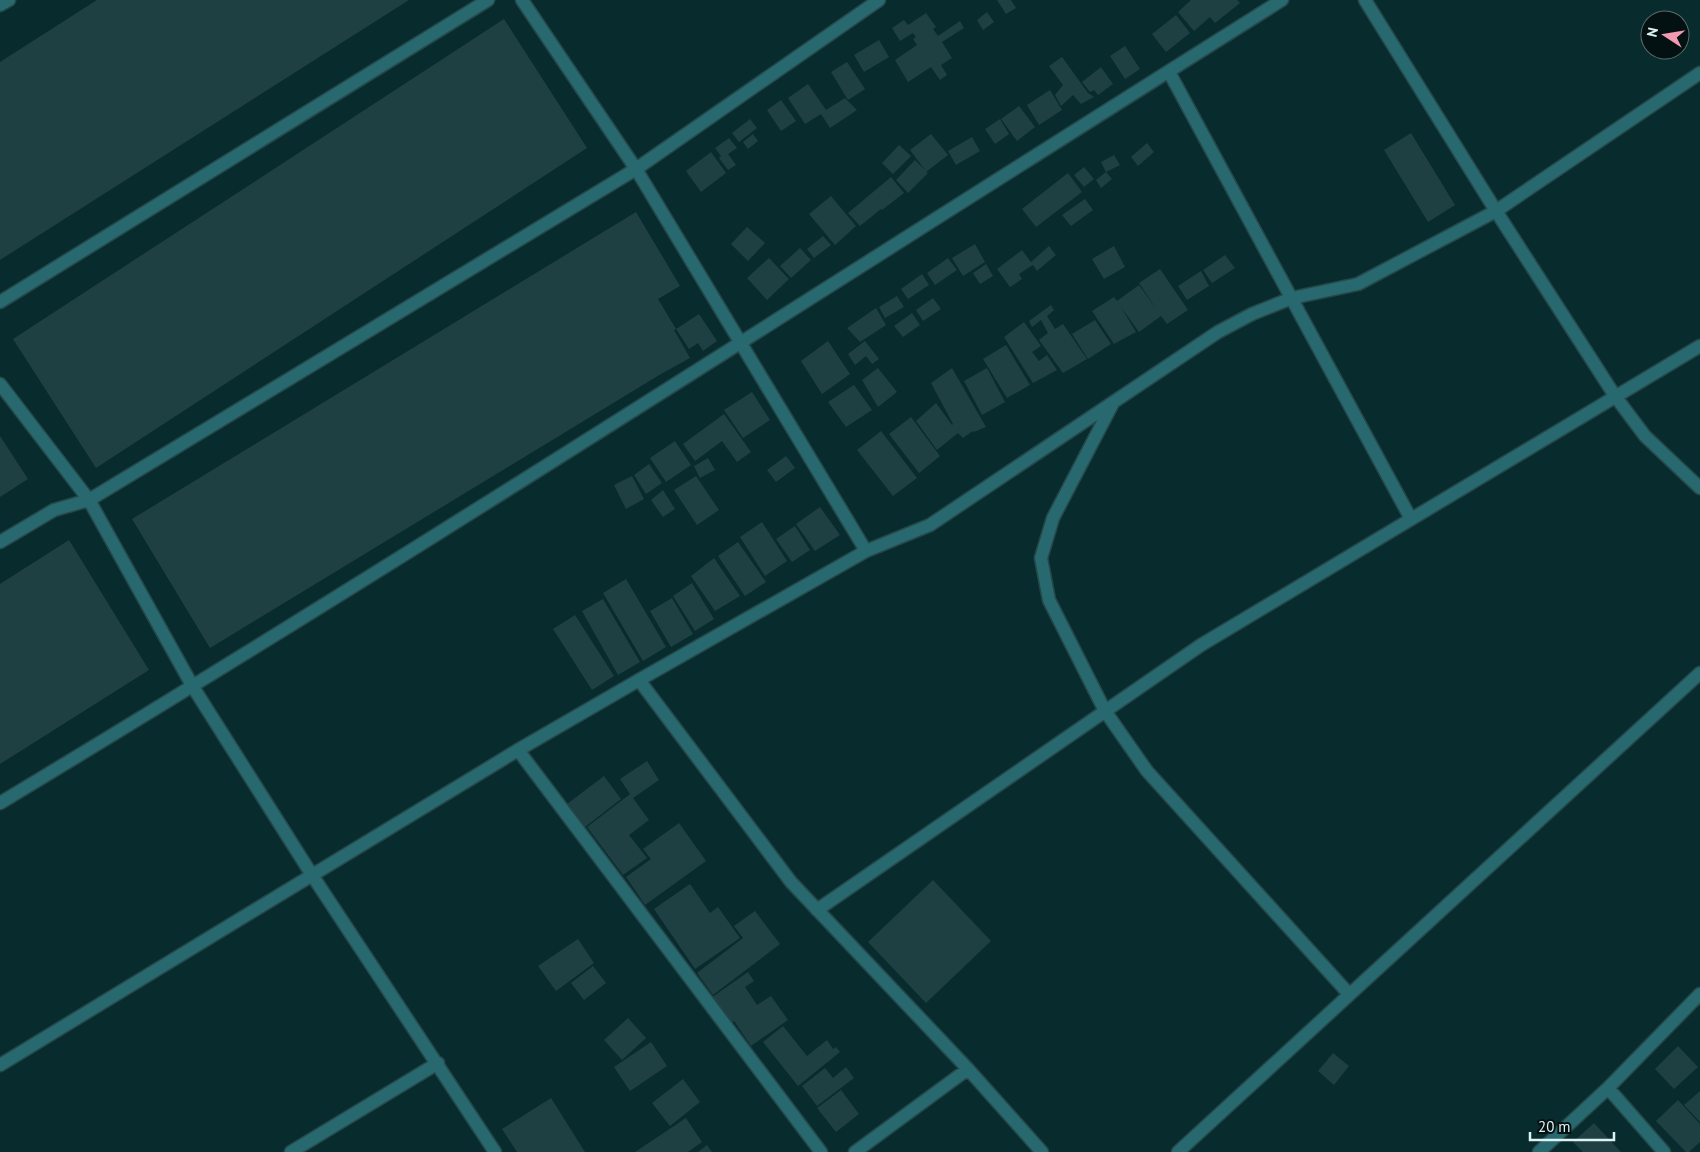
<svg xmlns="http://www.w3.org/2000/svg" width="1700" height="1152" viewBox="0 0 1700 1152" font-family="'PT Sans',sans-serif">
<rect width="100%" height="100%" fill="#082b2d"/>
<!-- building -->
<path fill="#1f4043" d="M 97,0 L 409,0 L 0,260 L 0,62 Z
M 997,0 L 1011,0 L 1016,8 L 1006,14 Z
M 1191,0 L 1237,0 L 1240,3 L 1215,23 L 1210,17 L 1194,31 L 1178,12 Z
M 987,12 L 994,22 L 983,30 L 977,20 Z
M 926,13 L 936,27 L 933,29 L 938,36 L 960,21 L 964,28 L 942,42 L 952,58 L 941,65 L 947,75 L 940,80 L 931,67 L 908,82 L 895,60 L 917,45 L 913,39 L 916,37 L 913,33 L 900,41 L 892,28 L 904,20 L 908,25 Z
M 1176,15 L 1190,33 L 1166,52 L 1152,34 Z
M 504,19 L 587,148 L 96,468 L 13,339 Z
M 879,40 L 889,57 L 864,72 L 854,55 Z
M 1125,46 L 1140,69 L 1125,79 L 1110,56 Z
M 1062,57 L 1088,93 L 1094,97 L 1081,104 L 1073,95 L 1061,106 L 1055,95 L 1063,85 L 1049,66 Z
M 847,62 L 865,89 L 848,100 L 831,72 Z
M 1101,67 L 1113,84 L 1098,95 L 1094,90 L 1090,92 L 1082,82 Z
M 808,84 L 826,110 L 845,98 L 857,110 L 830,128 L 821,114 L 805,124 L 788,98 Z
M 1050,90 L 1062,110 L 1039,125 L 1027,105 Z
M 781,100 L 796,121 L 781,131 L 767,110 Z
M 1019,106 L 1035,127 L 1017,141 L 1001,119 Z
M 750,119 L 757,128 L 739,142 L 732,133 Z
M 1000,119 L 1009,134 L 995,144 L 985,129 Z
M 1411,133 L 1455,205 L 1428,222 L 1384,150 Z
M 753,134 L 758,141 L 748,149 L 743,142 Z
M 931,134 L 948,155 L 926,172 L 928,173 L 908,193 L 896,180 L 915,160 L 925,170 L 910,150 Z
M 972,137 L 980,151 L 956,165 L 948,151 Z
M 729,138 L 737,148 L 728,154 L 736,165 L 728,170 L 719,158 L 721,156 L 715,148 Z
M 1147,143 L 1154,152 L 1138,166 L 1131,157 Z
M 899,145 L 911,156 L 893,174 L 882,163 Z
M 711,152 L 726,173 L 701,192 L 686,171 Z
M 1114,155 L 1120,165 L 1106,172 L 1101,162 Z
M 1084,167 L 1094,179 L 1084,187 L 1074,175 Z
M 1106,172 L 1112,179 L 1101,188 L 1096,180 Z
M 1068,173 L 1082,192 L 1036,227 L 1022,209 Z
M 891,177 L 904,193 L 882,210 L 881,209 L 860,226 L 848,213 Z
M 831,196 L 856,226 L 835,245 L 809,214 Z
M 1085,199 L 1093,210 L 1071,226 L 1062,215 Z
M 636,212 L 680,286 L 658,299 L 676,329 L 699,314 L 717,341 L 703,351 L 698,343 L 689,349 L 676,329 L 674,330 L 690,358 L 661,374 L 210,648 L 132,519 Z
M 747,227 L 765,243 L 748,261 L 731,244 Z
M 823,236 L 831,245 L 814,258 L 807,249 Z
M 975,244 L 985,262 L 963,276 L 952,258 Z
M 1049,246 L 1056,255 L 1037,271 L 1033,265 L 1019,274 L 1022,279 L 1010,287 L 997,269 L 1022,250 L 1031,262 Z
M 1114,246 L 1125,267 L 1104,279 L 1092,259 Z
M 800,248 L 811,260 L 791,278 L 780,266 Z
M 1225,255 L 1235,268 L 1212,283 L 1203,270 Z
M 769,258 L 789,279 L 767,300 L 747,278 Z
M 948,258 L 957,270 L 935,285 L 927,273 Z
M 986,264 L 993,276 L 980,284 L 973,273 Z
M 1160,269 L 1188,310 L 1167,324 L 1161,316 L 1139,332 L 1121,307 L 1136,332 L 1114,344 L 1092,311 L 1114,297 L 1117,301 L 1139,285 L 1157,310 L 1139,283 Z
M 1201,271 L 1209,286 L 1187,300 L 1178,286 Z
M 922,274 L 929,285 L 908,299 L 901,289 Z
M 897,296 L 904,307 L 885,318 L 879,307 Z
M 933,298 L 941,309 L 923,321 L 916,310 Z
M 1051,305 L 1054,310 L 1047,316 L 1055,329 L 1063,324 L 1087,359 L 1063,373 L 1039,340 L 1048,333 L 1041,320 L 1032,327 L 1029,321 Z
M 876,308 L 886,325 L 860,342 L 847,328 Z
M 912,313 L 920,325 L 903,337 L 894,326 Z
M 1095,320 L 1111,344 L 1088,359 L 1072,334 Z
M 1024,322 L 1041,346 L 1032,352 L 1039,361 L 1047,355 L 1057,370 L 1033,383 L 1004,337 Z
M 828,341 L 850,374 L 822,394 L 801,361 Z
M 865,341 L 879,359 L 872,364 L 866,356 L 855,365 L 848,354 Z
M 1006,345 L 1030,385 L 1007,398 L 983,359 Z
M 878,368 L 897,392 L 878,407 L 862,380 Z
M 952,368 L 986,427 L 974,432 L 973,431 L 963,438 L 958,433 L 937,450 L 916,421 L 936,403 L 952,425 L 953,424 L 931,383 Z
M 987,368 L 1005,402 L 982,415 L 964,381 Z
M 854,385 L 872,410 L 846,427 L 828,402 Z
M 752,392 L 770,420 L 743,438 L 724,410 Z
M 724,414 L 751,452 L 737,462 L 722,441 L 695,461 L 683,444 Z
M 911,417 L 940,456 L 919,473 L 889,434 Z
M 881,431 L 917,478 L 893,496 L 857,450 Z
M 0,436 L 28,479 L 0,497 Z
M 675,441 L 691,465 L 666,482 L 650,458 Z
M 786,456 L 795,468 L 776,482 L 767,470 Z
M 708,458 L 715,470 L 700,478 L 694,466 Z
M 649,464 L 662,483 L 646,494 L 634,475 Z
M 632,476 L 644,499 L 626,509 L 614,485 Z
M 696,476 L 719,510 L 697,525 L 674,490 Z
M 663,490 L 675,509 L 663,517 L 651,500 Z
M 820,507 L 840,535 L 815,551 L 796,524 Z
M 762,522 L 787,561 L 765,576 L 740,537 Z
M 795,526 L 810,550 L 792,562 L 776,539 Z
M 69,540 L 149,670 L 0,764 L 0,584 Z
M 738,542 L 766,582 L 745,596 L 718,556 Z
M 714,558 L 740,596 L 715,611 L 691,576 Z
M 626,579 L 666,647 L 643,661 L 603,593 Z
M 692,583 L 714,619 L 695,631 L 673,596 Z
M 672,598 L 693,634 L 671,647 L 650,611 Z
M 603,599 L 640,662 L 618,675 L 582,611 Z
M 575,615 L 614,676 L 592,690 L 553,629 Z
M 647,761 L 659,780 L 633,798 L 649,820 L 629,835 L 647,858 L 623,875 L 587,827 L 630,794 L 620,779 Z
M 604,776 L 621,799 L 585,827 L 567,804 Z
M 679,823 L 706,861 L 645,905 L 626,877 L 651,859 L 643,849 Z
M 933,880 L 991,941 L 926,1003 L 868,942 Z
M 690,884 L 710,913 L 718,907 L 740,938 L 695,969 L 654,909 Z
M 755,911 L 780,944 L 713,995 L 697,973 L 743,938 L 734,926 Z
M 578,939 L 594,963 L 556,991 L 538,966 Z
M 593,966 L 606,983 L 584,1000 L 571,983 Z
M 748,972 L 754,981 L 745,987 L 757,1005 L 771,996 L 788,1020 L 751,1046 L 734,1021 L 727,1027 L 708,1000 Z
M 628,1018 L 646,1038 L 622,1060 L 604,1040 Z
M 783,1026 L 807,1056 L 827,1040 L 833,1049 L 836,1047 L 840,1052 L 798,1086 L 763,1042 Z
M 651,1042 L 667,1066 L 630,1091 L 614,1067 Z
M 1678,1046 L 1698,1067 L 1674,1089 L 1655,1069 Z
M 1333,1053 L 1349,1066 L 1334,1085 L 1318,1071 Z
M 846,1067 L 854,1078 L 817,1106 L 802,1086 L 825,1068 L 833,1078 Z
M 683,1079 L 700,1102 L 670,1126 L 652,1103 Z
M 841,1090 L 859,1114 L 836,1132 L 817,1108 Z
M 1700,1091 L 1700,1122 L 1684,1105 Z
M 551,1098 L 585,1152 L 517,1152 L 502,1129 Z
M 1678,1100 L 1700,1124 L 1700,1142 L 1689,1152 L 1686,1152 L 1656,1121 Z
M 686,1118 L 702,1142 L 688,1152 L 635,1152 Z
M 1594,1123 L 1621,1152 L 1583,1152 L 1573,1142 Z
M 707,1145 L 712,1152 L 698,1152 Z"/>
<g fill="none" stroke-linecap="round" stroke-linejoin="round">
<defs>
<path id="street" d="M 522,0 L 636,169 L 866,551
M 1365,0 L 1496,211 L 1615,396 L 1645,436 L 1700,488
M 0,5 L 9,0
M 1169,72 L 1411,519
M 0,302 L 488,0
M 0,384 L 89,500 L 193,687 L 312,875 L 495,1152
M 1113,403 L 1053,518 L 1041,558 L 1049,600 L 1105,711 L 1147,771 L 1349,994
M 0,542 L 54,510 L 89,500 L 636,169 L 879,0
M 639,680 L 791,882 L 968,1069 L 1042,1152
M 518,750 L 821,1152
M 0,803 C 432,543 855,268 1282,0
M 817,910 L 1201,645 L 1700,346
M 0,1065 L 518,750 L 639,680 L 866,551 L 930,525 L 1218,332 L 1252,314 L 1292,298 L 1358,284 L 1496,211 L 1700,73
M 1608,1088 L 1664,1152
M 291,1152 L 438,1063
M 855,1152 L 968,1069
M 1178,1152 L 1700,673
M 1539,1152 L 1608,1088 L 1700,994"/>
</defs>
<!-- street casing -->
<use href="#street" stroke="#264749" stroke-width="15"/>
<!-- street -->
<use href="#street" stroke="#27696e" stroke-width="12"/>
</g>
<!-- north arrow -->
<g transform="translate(1665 35) rotate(282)"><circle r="24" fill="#041112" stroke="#5c6b6c"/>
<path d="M0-4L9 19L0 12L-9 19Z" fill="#f19ab2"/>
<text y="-8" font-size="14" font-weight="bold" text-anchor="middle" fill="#dff2f3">N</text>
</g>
<!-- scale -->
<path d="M1530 1132v8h84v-8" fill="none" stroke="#dff2f3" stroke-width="2.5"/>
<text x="1538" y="1132" font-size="15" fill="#dff2f3" stroke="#041112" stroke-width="4" paint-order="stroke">20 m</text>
</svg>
